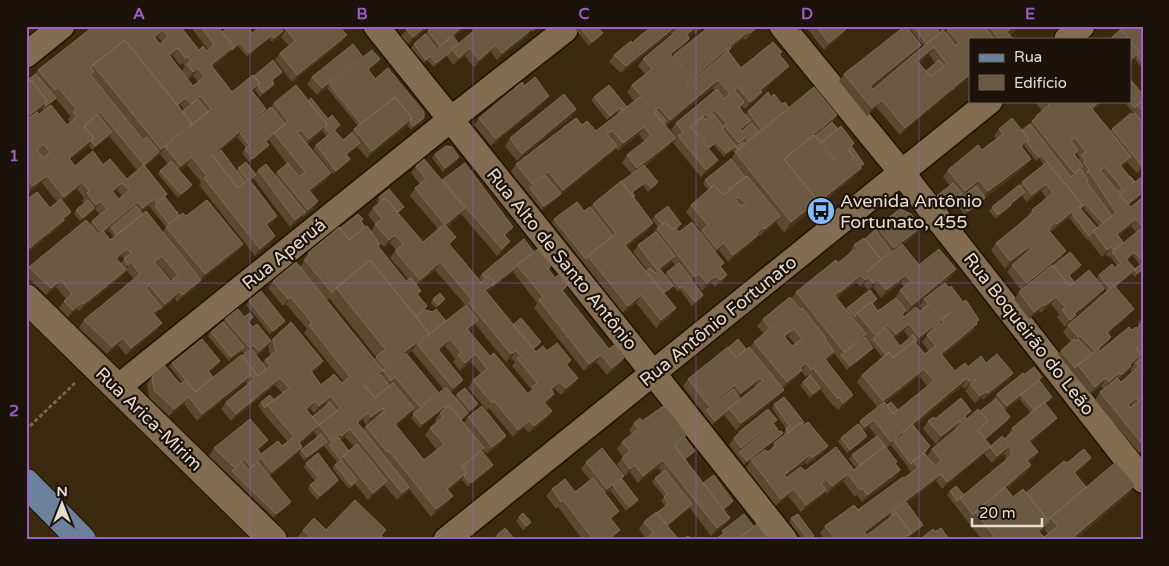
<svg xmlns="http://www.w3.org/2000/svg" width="1169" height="566" viewBox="0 0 1169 566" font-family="'Varela Round',sans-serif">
<rect width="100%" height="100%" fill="#3b2910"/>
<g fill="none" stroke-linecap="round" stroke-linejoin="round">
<defs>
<path id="street" d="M 376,26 L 653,373 L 785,540
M 782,26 L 902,173 L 1143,480
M 1067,39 L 1082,26
M 26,55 L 62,26
M 117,388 L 450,120 L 565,30
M 446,540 L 990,101"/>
<path id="secondary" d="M 26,298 L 273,540"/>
<path id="primary" d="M 26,483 L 82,540"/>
</defs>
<!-- street casing -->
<use href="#street" stroke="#211100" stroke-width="28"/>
<!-- secondary casing -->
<use href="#secondary" stroke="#211100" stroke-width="30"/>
<!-- primary casing -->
<use href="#primary" stroke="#211100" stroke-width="30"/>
<!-- path -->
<path stroke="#796954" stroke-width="3" stroke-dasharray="4 2.5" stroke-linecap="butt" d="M 30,426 L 75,383"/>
<!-- street -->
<use href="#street" stroke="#826d53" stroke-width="25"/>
<!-- secondary -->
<use href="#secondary" stroke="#826d53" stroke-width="28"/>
<!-- primary -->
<use href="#primary" stroke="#6c819b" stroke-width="28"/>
</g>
<!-- wall -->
<path fill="#5c4932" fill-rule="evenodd" d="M 148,26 L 180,26 L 199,50 L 207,51 L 208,50 L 190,26 L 225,26 L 220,30 L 222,32 L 230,26 L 254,26 L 250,30 L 252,33 L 281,35 L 272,42 L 269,39 L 247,57 L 238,46 L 212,67 L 232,92 L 254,76 L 282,72 L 279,75 L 272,81 L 272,87 L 260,97 L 255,90 L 253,92 L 266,109 L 263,114 L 271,107 L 274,103 L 308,101 L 328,119 L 340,125 L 335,130 L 343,140 L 358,126 L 327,88 L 317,95 L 307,84 L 312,77 L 362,56 L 359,60 L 380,59 L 378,63 L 369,70 L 375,79 L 424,118 L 421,122 L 411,130 L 407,125 L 367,158 L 357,147 L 347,155 L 350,159 L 348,163 L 333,174 L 313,149 L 316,145 L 326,136 L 322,131 L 307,144 L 326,180 L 311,192 L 318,201 L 313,209 L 303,217 L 302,216 L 300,219 L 290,227 L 253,178 L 250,181 L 277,216 L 272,223 L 268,226 L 270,243 L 255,256 L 199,185 L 201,182 L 187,165 L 179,170 L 192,185 L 189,189 L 178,198 L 158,174 L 160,171 L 168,164 L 160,154 L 145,167 L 167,194 L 165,197 L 180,216 L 186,216 L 238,251 L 200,281 L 196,287 L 177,302 L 175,299 L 160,311 L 159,310 L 155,315 L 162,323 L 157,330 L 126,355 L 118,345 L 107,354 L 79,328 L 84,320 L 134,279 L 126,270 L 121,277 L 79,311 L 77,309 L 68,317 L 59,308 L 66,299 L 56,287 L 46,295 L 26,276 L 26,271 L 29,267 L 90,224 L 92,221 L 100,215 L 95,209 L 80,221 L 74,214 L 76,210 L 84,203 L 82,201 L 84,198 L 77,189 L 62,201 L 71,212 L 66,219 L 59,227 L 26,254 L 26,200 L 50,208 L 57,202 L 42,183 L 28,194 L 26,191 L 26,81 L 35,74 L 38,70 L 111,29 L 148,29 L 150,28 ZM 158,37 L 162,42 L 160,44 L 156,39 ZM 173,56 L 180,65 L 182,63 L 185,67 L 182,71 L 188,79 L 193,76 L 198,82 L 193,86 L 170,57 ZM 53,95 L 70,116 L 68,119 L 70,122 L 67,125 L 39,114 L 37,112 L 42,108 L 44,110 L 53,102 ZM 181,105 L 184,110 L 182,112 L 179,107 ZM 109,136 L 137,170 L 127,179 L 103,165 L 75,166 L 70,160 L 89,145 L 92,150 ZM 238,136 L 237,137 L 246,148 L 242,153 L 249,162 L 266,149 L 266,142 L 269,140 L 287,164 L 277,172 L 275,176 L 258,170 L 255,174 L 238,168 L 237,171 L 221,150 ZM 117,190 L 122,196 L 119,199 L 114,193 ZM 149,206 L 166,227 L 163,232 L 141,212 ZM 108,230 L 114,237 L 110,240 L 105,233 ZM 122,256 L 124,259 L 120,264 L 117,260 ZM 157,263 L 172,280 L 171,281 L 156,264 Z
M 281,26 L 339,26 L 342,42 L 292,82 L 275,60 L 280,53 L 289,46 L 281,37 L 285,31 Z
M 406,26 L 430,26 L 408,44 L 401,36 L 408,28 Z
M 434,26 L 467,26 L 453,37 L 459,44 L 473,31 L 469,26 L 539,26 L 533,32 L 531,30 L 527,36 L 497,60 L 491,52 L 474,67 L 465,56 L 453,65 L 447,56 L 434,67 L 427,60 L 424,63 L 411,48 L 414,44 L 425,34 L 428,31 Z
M 573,26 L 597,26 L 600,37 L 589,46 Z
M 652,26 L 704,26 L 695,34 L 694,32 L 688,37 L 689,39 L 684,46 L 671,56 L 672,57 L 674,55 L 756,28 L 751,35 L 745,40 L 744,38 L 731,49 L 729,52 L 741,68 L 780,55 L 783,73 L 761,92 L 757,99 L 745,109 L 742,106 L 740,108 L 745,115 L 748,111 L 771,97 L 789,108 L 837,115 L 832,122 L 838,129 L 854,143 L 852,147 L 862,168 L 856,175 L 784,233 L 776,222 L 760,236 L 759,235 L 756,237 L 752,243 L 728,262 L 719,250 L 715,253 L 721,267 L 727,275 L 722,282 L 715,287 L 711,283 L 702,291 L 694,281 L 693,282 L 703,295 L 701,299 L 692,306 L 680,290 L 678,292 L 673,286 L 670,289 L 664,294 L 671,316 L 656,328 L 636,303 L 623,313 L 552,223 L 554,219 L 584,211 L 590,207 L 593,204 L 632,174 L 622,163 L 627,155 L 645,142 L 639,134 L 618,151 L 616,148 L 612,153 L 542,210 L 511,172 L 516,164 L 582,125 L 596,131 L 618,114 L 617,112 L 607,120 L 591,100 L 594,97 L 627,107 L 634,101 L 627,92 L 632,85 L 645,74 L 638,66 L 643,59 L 673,35 L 671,33 L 621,73 L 609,62 L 614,55 L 632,43 ZM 713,88 L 715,90 L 676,123 L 671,130 L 677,138 L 673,143 L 701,177 L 713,167 L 718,160 L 709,149 L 714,145 L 724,157 L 733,149 L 733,151 L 735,153 L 731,159 L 705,180 L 703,184 L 708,190 L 691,205 L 686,212 L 701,231 L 700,233 L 679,232 L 676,229 L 679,228 L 655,216 L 652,219 L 658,227 L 652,234 L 638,245 L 633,252 L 647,270 L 646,271 L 627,247 L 648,230 L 633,198 L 635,196 L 633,193 L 643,185 L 648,192 L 656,186 L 645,166 L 670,145 L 666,126 ZM 672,261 L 675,266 L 667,272 L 665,275 L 661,270 L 670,264 Z
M 795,26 L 805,26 L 799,31 Z
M 805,26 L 846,26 L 847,28 L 842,35 L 824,50 Z
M 908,26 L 935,26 L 935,27 L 940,33 L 941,32 L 938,26 L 950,26 L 944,31 L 945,32 L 950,26 L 1020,26 L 1010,35 L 1013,39 L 970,39 L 900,135 L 876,107 L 867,116 L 839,81 L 844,74 L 921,45 L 916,52 L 872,88 L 873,89 L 924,46 L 908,27 ZM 929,54 L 935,63 L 926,71 L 919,63 Z
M 1143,26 L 1143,69 L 1135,59 L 1122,30 Z
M 1143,95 L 1143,168 L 1137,173 L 1127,162 L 1121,167 L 1129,205 L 1131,207 L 1143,197 L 1143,270 L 1135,277 L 1132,274 L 1116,287 L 1128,316 L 1108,334 L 1111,337 L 1106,345 L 1099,350 L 1100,351 L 1132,330 L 1137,328 L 1139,325 L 1138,323 L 1143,317 L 1143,450 L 1139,453 L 1095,400 L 1100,392 L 1104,389 L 1101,386 L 1090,394 L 1058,354 L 1061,351 L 1071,342 L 1063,332 L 1068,325 L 1107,292 L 1096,279 L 1104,289 L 1099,296 L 1075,316 L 1071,323 L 1065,327 L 1057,317 L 1059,314 L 1051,304 L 1041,313 L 1039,311 L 1029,319 L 1014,299 L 1021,290 L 1007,272 L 1012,265 L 1025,254 L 1024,254 L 1005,269 L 991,250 L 996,243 L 1028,217 L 1027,217 L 1032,210 L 1046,198 L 1041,191 L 1027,202 L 1022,196 L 1011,205 L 1008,209 L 996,219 L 989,211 L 992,207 L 1044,165 L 1039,158 L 1036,161 L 1024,146 L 1022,148 L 1026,166 L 985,198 L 982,202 L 965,215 L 956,204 L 958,200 L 974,187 L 960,198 L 944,211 L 935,200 L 937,196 L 950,186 L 943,177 L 948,170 L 982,150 L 996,139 L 994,136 L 999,129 L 1022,130 L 1030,124 L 1036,116 L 1042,111 L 1035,102 L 1036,101 L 1103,101 L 1093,110 L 1110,131 L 1112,129 L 1134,114 L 1124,101 L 1130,101 ZM 1076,153 L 1080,158 L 1078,160 L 1075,155 ZM 1084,206 L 1084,209 L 1099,226 L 1097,228 L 1081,209 ZM 1069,218 L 1087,240 L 1088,239 L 1102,257 L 1106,254 L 1108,257 L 1110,256 L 1117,266 L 1099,275 L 1096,279 L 1074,282 L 1070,276 L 1079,269 L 1053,265 L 1061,258 L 1066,251 L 1050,231 L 1050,230 L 1052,231 ZM 1131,226 L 1136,232 L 1121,245 L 1119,236 ZM 1132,255 L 1140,265 L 1135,269 L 1127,260 ZM 1135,363 L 1130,370 L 1132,372 L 1121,382 L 1119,380 L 1126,374 L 1131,366 Z
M 544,103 L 491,146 L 474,125 L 479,118 Z
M 576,109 L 571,117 L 517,161 L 505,146 L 510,138 Z
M 435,154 L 457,161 L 443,172 L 432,158 Z
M 416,166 L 442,180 L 508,234 L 506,236 L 505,248 L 497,256 L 461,214 L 447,227 L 450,245 L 481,282 L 482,281 L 479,278 L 482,274 L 534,252 L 551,266 L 548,269 L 555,278 L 567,286 L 563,291 L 619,365 L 607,375 L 596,362 L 584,371 L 534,308 L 537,303 L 513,272 L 487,292 L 513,325 L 541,342 L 538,346 L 534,349 L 536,352 L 547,351 L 571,360 L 567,365 L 578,378 L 573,385 L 561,395 L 555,389 L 553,391 L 549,401 L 546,404 L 552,411 L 547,419 L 529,433 L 524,428 L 513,437 L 489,408 L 487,410 L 468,388 L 473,380 L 481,374 L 471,362 L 460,371 L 453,362 L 455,359 L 445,346 L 439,351 L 463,380 L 458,387 L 451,393 L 455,397 L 457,394 L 475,408 L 461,420 L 464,423 L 468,417 L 501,443 L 487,454 L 483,450 L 482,451 L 491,469 L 468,487 L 462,480 L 448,490 L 448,503 L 431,517 L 409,489 L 404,495 L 397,500 L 384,485 L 382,488 L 368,500 L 355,484 L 349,489 L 332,468 L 337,462 L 324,446 L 304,461 L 299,453 L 301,450 L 317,437 L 314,432 L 300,444 L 302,447 L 297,454 L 270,476 L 291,502 L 288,505 L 274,518 L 209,456 L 214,448 L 268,440 L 262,447 L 258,451 L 261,454 L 282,446 L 288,442 L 262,412 L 263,412 L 258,406 L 261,402 L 274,400 L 282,393 L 275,385 L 231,421 L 221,409 L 226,402 L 248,385 L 246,382 L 197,421 L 184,404 L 169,416 L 149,397 L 147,384 L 152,377 L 180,384 L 182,382 L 169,366 L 172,363 L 218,365 L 209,372 L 213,377 L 244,354 L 242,351 L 229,361 L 208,336 L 211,332 L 223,322 L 225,319 L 244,317 L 253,317 L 249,323 L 266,348 L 257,356 L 263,363 L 265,360 L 270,356 L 268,346 L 273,339 L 323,361 L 318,368 L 312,373 L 321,385 L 342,383 L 344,382 L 304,333 L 307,329 L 286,304 L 283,306 L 268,288 L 273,281 L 374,360 L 376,357 L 329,298 L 327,300 L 300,267 L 304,261 L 303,260 L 308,253 L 340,228 L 363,219 L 361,221 L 365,227 L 371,231 L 375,224 L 368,215 L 373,208 L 379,203 L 377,201 L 379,197 L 401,211 L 398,213 L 423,242 L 438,229 L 410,196 L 415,188 L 420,184 L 411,173 ZM 374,236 L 384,247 L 390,243 L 396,250 L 390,258 L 409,280 L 406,281 L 378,247 L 380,244 ZM 435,270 L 466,306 L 446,321 L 425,310 L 427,306 L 418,295 L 421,291 L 417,285 ZM 475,324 L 506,362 L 511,358 L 515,362 L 512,366 L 531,389 L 528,394 L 490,356 L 469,331 L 473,327 ZM 412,351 L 444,390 L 435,397 L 438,392 L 407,355 ZM 326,403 L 327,405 L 312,417 L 307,410 L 310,408 L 314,413 ZM 442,410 L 435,420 L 436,422 L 430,428 L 425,435 L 437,450 L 424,460 L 396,426 L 409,415 L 412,411 L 414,413 L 411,418 L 420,428 ZM 378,415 L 378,416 L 366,426 L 363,430 L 358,424 L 363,420 L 366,425 ZM 345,437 L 354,447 L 349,451 L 340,440 Z
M 877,227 L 921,227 L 916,234 L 903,245 L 919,265 L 956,269 L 951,277 L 907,313 L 906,311 L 903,315 L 904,317 L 920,311 L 922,309 L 919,306 L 924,299 L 976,324 L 972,332 L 943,356 L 955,371 L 986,363 L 1013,373 L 1008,380 L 983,400 L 982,398 L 975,403 L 965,391 L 969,386 L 965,389 L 962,386 L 914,426 L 930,446 L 925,453 L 927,456 L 932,449 L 956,430 L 955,428 L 936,444 L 923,429 L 928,421 L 935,419 L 967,418 L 967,419 L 980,411 L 992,402 L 992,401 L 997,394 L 1024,375 L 1042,377 L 1039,380 L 1050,400 L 1045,404 L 1051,425 L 1031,442 L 1038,452 L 1033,459 L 1028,462 L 1026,473 L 1007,489 L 1013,497 L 1026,493 L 1067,463 L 1091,458 L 1086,465 L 1075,474 L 1086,487 L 1128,495 L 1075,540 L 982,540 L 947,495 L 950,491 L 964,495 L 1006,460 L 1005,459 L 1006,456 L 1004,454 L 992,463 L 984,454 L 942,489 L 936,481 L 907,503 L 920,529 L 906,540 L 825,540 L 820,533 L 825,526 L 858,510 L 911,473 L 908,468 L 908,467 L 891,445 L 892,444 L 887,448 L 895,464 L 900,470 L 895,478 L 862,502 L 857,495 L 855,497 L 843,481 L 827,494 L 825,492 L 821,497 L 801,512 L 788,496 L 776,506 L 746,468 L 751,460 L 770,451 L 774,443 L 785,435 L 784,432 L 786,429 L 772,408 L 774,404 L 804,422 L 803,424 L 828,446 L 823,453 L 807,465 L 805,463 L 786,477 L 786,478 L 805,471 L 854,470 L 856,468 L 849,459 L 852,455 L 877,437 L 869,427 L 863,432 L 864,440 L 847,453 L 838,441 L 841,438 L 878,408 L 857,382 L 862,375 L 882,357 L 865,336 L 863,338 L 873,348 L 871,351 L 847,370 L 834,353 L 829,359 L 827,361 L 853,395 L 848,402 L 838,410 L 834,405 L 833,406 L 820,389 L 818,392 L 810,398 L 800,385 L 809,376 L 808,375 L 806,377 L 801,371 L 797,377 L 782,389 L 778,397 L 736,430 L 724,415 L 712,425 L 683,386 L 688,379 L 728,348 L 746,349 L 750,347 L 754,342 L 764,334 L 757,326 L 763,319 L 791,299 L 796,292 L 838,263 L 850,254 L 849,253 L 854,245 L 865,239 L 875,230 ZM 856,282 L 860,287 L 864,285 L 868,290 L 873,287 L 881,298 L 901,282 L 904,287 L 900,290 L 895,298 L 896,298 L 878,311 L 873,304 L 877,299 L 847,308 L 846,309 L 837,298 ZM 904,331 L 909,338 L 900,346 L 894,339 ZM 927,333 L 928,334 L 922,342 L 929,351 L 925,354 L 916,343 ZM 788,336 L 795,344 L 792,346 L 786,338 ZM 919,376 L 927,386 L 898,410 L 887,405 L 885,403 ZM 755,385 L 756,386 L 740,399 L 739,397 ZM 1019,399 L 1031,413 L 1012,428 L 1007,436 L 1008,436 L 1004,439 L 991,446 L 985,440 L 1008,421 L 1005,410 ZM 889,516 L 890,518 L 867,535 L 865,534 ZM 1044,529 L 1048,534 L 1044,537 L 1040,533 Z
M 433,299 L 445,299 L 442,303 L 436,308 L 431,303 Z
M 249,301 L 282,325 L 270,334 L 246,305 Z
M 642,421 L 687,434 L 685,438 L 695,451 L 692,454 L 685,460 L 703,483 L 731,504 L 724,510 L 730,518 L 725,525 L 711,536 L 690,508 L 668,526 L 679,540 L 646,540 L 646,539 L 639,529 L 644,522 L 665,506 L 661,501 L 664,497 L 652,482 L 655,478 L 662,472 L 658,468 L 638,483 L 630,472 L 625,476 L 617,465 L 623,457 L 617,449 L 622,442 L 632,434 L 629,430 L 634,423 Z
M 774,425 L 779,432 L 781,436 L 744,465 L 729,445 L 734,438 L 739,432 Z
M 586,462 L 624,476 L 622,479 L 638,500 L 635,504 L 626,511 L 610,490 L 605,494 L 619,511 L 614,518 L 612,520 L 620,530 L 613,538 L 614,540 L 583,540 L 558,507 L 556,509 L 546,496 L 552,489 L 575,492 L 590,480 L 581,469 Z
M 306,463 L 338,480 L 336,484 L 317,500 L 308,489 L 310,485 L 315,481 L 304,467 Z
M 519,517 L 531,522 L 528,526 L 523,530 L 516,521 Z
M 791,518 L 814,536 L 811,540 L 803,540 L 789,522 Z
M 303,530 L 386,530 L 382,536 L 385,540 L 296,540 Z
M 497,535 L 515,540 L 495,540 L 494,539 Z"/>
<!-- shaded-wall -->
<path fill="#49361d" d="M 251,26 L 254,26 L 246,33 Z
M 426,26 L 430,26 L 408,44 L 413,37 Z
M 463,26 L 467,26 L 435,53 L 440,46 Z
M 676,26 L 671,33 L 621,73 L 626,66 Z
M 697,26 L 698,26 L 694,32 L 682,42 L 687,34 Z
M 700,26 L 704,26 L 695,34 Z
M 1014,26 L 1020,26 L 1004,39 L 1007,32 Z
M 756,28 L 751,35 L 745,40 L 750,33 Z
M 847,28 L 842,35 L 824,50 L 829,43 Z
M 532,29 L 527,36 L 497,60 L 502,53 Z
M 163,30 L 158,37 L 149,44 L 154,37 Z
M 283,31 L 281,35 L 272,42 L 274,38 Z
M 749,31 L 744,38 L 731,49 L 726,56 L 730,46 Z
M 603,33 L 600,37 L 589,46 L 592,42 Z
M 272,35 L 269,39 L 247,57 L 249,53 Z
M 347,35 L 342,42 L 292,82 L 297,75 Z
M 689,39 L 684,46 L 665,61 L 670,54 Z
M 240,43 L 238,46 L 206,72 L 211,65 L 234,46 Z
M 496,45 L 491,52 L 474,67 L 479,60 Z
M 921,45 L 916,52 L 865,93 L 870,86 Z
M 934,47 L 929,54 L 912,68 L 917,61 Z
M 178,48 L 173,56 L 164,63 L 169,55 Z
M 470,48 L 465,56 L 453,65 L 459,58 Z
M 727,49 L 721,56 L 682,90 L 687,83 Z
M 1140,52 L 1135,59 L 1130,63 L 1130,60 Z
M 449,53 L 447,56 L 434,67 L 436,63 Z
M 362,56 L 357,63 L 329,84 L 327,88 L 317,95 L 322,88 Z
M 380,59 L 378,63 L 365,73 L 368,69 Z
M 789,66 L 783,73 L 755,97 L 760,90 Z
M 198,68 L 193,76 L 188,79 L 193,72 Z
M 970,74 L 970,77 L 900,135 L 905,128 Z
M 718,80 L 713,88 L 665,127 L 670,120 Z
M 260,83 L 255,90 L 246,98 L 251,90 Z
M 274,84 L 272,87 L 260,97 L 263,93 Z
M 762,92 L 757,99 L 745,109 L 750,102 Z
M 549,96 L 544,103 L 491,146 L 496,139 Z
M 56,98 L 53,102 L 44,110 L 46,106 Z
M 186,98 L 181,105 L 169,115 L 174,108 Z
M 882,100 L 876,107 L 867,116 L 872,108 Z
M 47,101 L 42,108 L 26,121 L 27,117 Z
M 1100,101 L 1103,101 L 1088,114 L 1093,107 Z
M 620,108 L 617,112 L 607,120 L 610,116 Z
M 266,109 L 261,116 L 240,133 L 238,136 L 210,159 L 212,155 Z
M 576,109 L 571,117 L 517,161 L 522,154 Z
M 837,115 L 829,126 L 783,163 L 784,159 Z
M 412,118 L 407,126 L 367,158 L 372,151 Z
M 424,118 L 421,122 L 411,130 L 413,126 Z
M 750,121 L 745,128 L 735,136 L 740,129 Z
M 192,123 L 187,130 L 165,147 L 160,154 L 139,172 L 144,165 Z
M 327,124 L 322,131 L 304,146 L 309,139 Z
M 644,127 L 639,134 L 618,151 L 623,143 Z
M 112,132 L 110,136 L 92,150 L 95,146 Z
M 94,138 L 89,145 L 64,165 L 69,158 Z
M 676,138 L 670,145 L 632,175 L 637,168 Z
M 1029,139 L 1024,146 L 1015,153 L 1021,146 Z
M 360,143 L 358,147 L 343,158 L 346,154 Z
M 269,145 L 266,149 L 249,162 L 252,159 Z
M 617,146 L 612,153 L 542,210 L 544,206 L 561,194 L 563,190 Z
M 736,146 L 733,150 L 724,157 L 726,153 Z
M 192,157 L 187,165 L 176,173 L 181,166 Z
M 459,157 L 457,161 L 443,172 L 445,168 Z
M 1131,157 L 1126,164 L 1115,173 L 1120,165 Z
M 350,159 L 348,163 L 333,174 L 336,171 Z
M 1031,159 L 1026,166 L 983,199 L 988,191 Z
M 718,160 L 713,167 L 701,177 L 706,170 Z
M 1143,165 L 1143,168 L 1137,173 L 1142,166 Z
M 861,168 L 856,175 L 784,233 L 791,222 Z
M 331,173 L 326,180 L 304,197 L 309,190 Z
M 47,176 L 42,183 L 28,194 L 33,186 Z
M 979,180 L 974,187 L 944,211 L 947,208 Z
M 82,182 L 77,189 L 59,204 L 64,197 Z
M 646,182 L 643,185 L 629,196 L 632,192 Z
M 658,182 L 656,186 L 648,192 L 651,188 Z
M 122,183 L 117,190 L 107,199 L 112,191 Z
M 1046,184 L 1041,191 L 1027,202 L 1032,195 Z
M 192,185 L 189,189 L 178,198 L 181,194 Z
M 1025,192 L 1022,196 L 1007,207 L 1010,204 Z
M 1143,192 L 1143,194 L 1122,211 L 1125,207 Z
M 985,198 L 982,202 L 965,215 L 968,211 Z
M 154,199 L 149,206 L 138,215 L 143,208 Z
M 100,201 L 95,209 L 91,212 L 96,205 Z
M 318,201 L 313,209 L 303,217 L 308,210 Z
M 138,202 L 133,209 L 111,227 L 108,230 L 98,238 L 103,231 Z
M 1082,204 L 1077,211 L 1072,214 L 1069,218 L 1052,231 L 1057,224 Z
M 1011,205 L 1008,209 L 996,219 L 998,215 Z
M 94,208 L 91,212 L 80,221 L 83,218 Z
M 465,208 L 460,216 L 440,232 L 445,225 Z
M 71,212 L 59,227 L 26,254 L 26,252 L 28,249 Z
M 305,212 L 300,219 L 290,227 L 295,220 Z
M 277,216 L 272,223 L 261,231 L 266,224 Z
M 780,216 L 775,224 L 760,236 L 765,229 Z
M 1136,219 L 1131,226 L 1112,241 L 1117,234 Z
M 653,223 L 648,230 L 620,252 L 625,245 Z
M 513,227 L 508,234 L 499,242 L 504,235 Z
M 764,227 L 752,243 L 728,262 L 733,255 Z
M 921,227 L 916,234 L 889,256 L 894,248 Z
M 395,235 L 390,243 L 384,247 L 389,240 Z
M 275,236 L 270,243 L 255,256 L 260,249 Z
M 510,241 L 505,248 L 497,256 L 502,249 Z
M 724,243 L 719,250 L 712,256 L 717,249 Z
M 243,244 L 238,251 L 200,281 L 205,274 Z
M 1029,247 L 1024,254 L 1005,269 L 1010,261 Z
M 1111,247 L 1106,254 L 1102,257 L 1107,250 Z
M 127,249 L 122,256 L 111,265 L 116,258 Z
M 891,251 L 889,254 L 879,262 L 863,278 L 877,263 Z
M 1066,251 L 1061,258 L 1022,291 L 1027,283 Z
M 162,256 L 157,263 L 150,269 L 155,262 Z
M 675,256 L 670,264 L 652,277 L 657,270 Z
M 131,262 L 121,277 L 79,311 L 84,304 L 123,272 L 128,265 Z
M 440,262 L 435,270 L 415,287 L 420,280 Z
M 1081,265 L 1079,269 L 1066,279 L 1069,275 Z
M 515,268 L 513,272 L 480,298 L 485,290 Z
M 956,269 L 951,277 L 907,313 L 912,305 Z
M 1134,270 L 1132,274 L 1108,293 L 1111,290 Z
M 699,274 L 694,281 L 690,284 L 695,277 Z
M 727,275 L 722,282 L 715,287 L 720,280 Z
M 861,275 L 856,282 L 835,299 L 840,292 Z
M 906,275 L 901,282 L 881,298 L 886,290 Z
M 716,276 L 711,283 L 702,291 L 707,283 Z
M 869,278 L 864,285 L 860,287 L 865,280 Z
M 61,280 L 56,287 L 46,295 L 51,288 Z
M 201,280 L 196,287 L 177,302 L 182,295 Z
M 878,280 L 873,287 L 868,290 L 873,283 Z
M 673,286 L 670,289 L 661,297 L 663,293 Z
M 1104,289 L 1099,296 L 1075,316 L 1071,323 L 1065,327 L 1074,314 Z
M 180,291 L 175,299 L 160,311 L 165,304 Z
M 641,295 L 636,303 L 623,313 L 628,306 Z
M 703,295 L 701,299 L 692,306 L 695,302 Z
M 291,297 L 286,304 L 283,306 L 288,299 Z
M 1056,297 L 1051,304 L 1041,313 L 1046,305 Z
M 83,302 L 77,309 L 68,317 L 73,310 Z
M 1044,304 L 1039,311 L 1029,319 L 1034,312 Z
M 161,307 L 156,314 L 148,320 L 153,313 Z
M 676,308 L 671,316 L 656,328 L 661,320 Z
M 1134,309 L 1128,316 L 1102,340 L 1107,332 Z
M 478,320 L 473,327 L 462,336 L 467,329 Z
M 979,320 L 972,332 L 936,362 L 941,354 Z
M 285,321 L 282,325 L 270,334 L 273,331 Z
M 162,323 L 157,330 L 126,355 L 131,348 Z
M 909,324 L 904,331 L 891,342 L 896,334 Z
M 933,326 L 927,333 L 888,365 L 917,340 L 919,337 Z
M 794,329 L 788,336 L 779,343 L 784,336 Z
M 429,333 L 425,339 L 417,344 L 412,351 L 384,372 L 383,370 L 378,378 L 362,390 L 364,385 L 383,370 L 385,367 Z
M 866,334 L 861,342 L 841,355 L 844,352 Z
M 1111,337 L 1106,345 L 1092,356 L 1098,349 Z
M 123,338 L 118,345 L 107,354 L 112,347 Z
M 450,339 L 445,346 L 433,356 L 438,349 Z
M 271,341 L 266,348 L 254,359 L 259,351 Z
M 244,347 L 241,351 L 229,361 L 231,357 Z
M 873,348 L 871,351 L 847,370 L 850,366 Z
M 516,351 L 511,358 L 506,362 L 511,354 Z
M 834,351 L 829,359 L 820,366 L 825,359 Z
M 476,354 L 471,362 L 460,371 L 465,363 Z
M 601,355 L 596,362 L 584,371 L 589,364 Z
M 1141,355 L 1136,362 L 1124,372 L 1129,365 Z
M 624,358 L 619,365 L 607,375 L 612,368 Z
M 220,361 L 218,365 L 205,374 L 208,371 Z
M 323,361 L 318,368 L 306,378 L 311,371 Z
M 806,363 L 797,377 L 782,389 L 787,382 L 800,368 Z
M 1131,366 L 1126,374 L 1116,382 L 1121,375 Z
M 924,369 L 919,376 L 878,408 L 883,401 Z
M 1013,373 L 1008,380 L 983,400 L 988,393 Z
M 1119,373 L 1114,381 L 1104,389 L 1109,382 Z
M 251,375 L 246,382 L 197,421 L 202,414 Z
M 395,377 L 390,384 L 386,388 L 391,381 Z
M 1042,377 L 1037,384 L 1021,395 L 1019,399 L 1002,413 L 1007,406 Z
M 280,378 L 275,385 L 231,421 L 236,414 Z
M 578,378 L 573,385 L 561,395 L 566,388 Z
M 760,378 L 755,385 L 736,400 L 741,393 Z
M 967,378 L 962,386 L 895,442 L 894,441 L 886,449 L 891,442 Z
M 1106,378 L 1101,386 L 1090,394 L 1095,387 Z
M 974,379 L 969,386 L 965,389 L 970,382 Z
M 463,380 L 458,387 L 448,395 L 453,388 Z
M 560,382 L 555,389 L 546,396 L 551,389 Z
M 735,385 L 730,393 L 706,410 L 709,406 Z
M 820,388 L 818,392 L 810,398 L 813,394 Z
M 784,390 L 778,397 L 736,430 L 741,423 Z
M 987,391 L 982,398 L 975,403 L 980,396 Z
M 438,392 L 433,399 L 415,414 L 420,407 Z
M 554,394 L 549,401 L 539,409 L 544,402 Z
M 853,395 L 848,402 L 838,410 L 843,403 Z
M 331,396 L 326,403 L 314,413 L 319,406 Z
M 189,397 L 184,404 L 169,416 L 174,409 Z
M 1136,398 L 1131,405 L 1123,412 L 1128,405 Z
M 315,401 L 310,408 L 301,416 L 306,409 Z
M 478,404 L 475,408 L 468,414 L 470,410 Z
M 445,406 L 442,410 L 420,428 L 422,424 Z
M 383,408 L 378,415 L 366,425 L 371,417 Z
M 414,408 L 409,415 L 390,431 L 395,424 Z
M 552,411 L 547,419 L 529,433 L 534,426 Z
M 727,412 L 724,415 L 712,425 L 715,421 Z
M 368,413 L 363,420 L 352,429 L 357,422 Z
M 1010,417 L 1008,421 L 979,446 L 981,442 Z
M 1057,418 L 1051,425 L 1024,448 L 1029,441 Z
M 777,420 L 772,427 L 739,452 L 741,448 Z
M 874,420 L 869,427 L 860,434 L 865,427 Z
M 529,421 L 524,428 L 513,437 L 518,430 Z
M 960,421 L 955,428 L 936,444 L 941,436 Z
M 319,425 L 314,432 L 293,449 L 299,442 Z
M 350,429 L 345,437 L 337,443 L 342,436 Z
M 783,433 L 781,436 L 744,465 L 747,461 Z
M 506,436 L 501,443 L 487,454 L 492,447 Z
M 867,436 L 864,440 L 847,453 L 850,450 Z
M 268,440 L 262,447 L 252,456 L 257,449 Z
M 327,442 L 324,446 L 304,461 L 307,457 Z
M 828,446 L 823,453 L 807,465 L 812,458 Z
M 1009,446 L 1004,454 L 992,463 L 997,456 Z
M 302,447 L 297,454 L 267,479 L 272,472 Z
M 990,447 L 984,454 L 942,489 L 947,482 Z
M 484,448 L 479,455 L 460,471 L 462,466 Z
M 695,451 L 692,454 L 679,465 L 681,461 Z
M 1038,452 L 1033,459 L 1022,467 L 1027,460 Z
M 810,455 L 805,463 L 779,482 L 784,475 Z
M 1091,458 L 1086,465 L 1069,480 L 1074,472 Z
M 663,460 L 658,468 L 638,483 L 643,476 Z
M 493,465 L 491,469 L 468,487 L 470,483 Z
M 635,465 L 630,472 L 625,476 L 630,469 Z
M 1031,465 L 1026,473 L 977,514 L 976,513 Z
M 900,470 L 895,478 L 862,502 L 867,495 Z
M 467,472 L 462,480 L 442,496 L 447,489 Z
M 848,474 L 843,481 L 827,494 L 832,486 Z
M 941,474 L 936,481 L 892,514 L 891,513 L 889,516 L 859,539 L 864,532 Z
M 624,476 L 619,483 L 613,486 L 610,490 L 602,496 L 607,489 Z
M 338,480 L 336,484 L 317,500 L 320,496 Z
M 387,481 L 382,488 L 368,500 L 373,493 Z
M 1135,485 L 1128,495 L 1075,540 L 1070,540 Z
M 409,487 L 404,495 L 397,500 L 402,493 Z
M 794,489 L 788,496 L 776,506 L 781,499 Z
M 826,490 L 821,497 L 801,512 L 806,505 Z
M 453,496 L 448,503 L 431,517 L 436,509 Z
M 638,500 L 635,504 L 626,511 L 629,507 Z
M 733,501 L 731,504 L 717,515 L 720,511 Z
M 291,502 L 288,505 L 274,518 L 276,514 Z
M 692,504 L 690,508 L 664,529 L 667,525 Z
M 619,511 L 614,518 L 605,525 L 610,518 Z
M 730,518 L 725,525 L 711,536 L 717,528 Z
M 1049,522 L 1042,532 L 1033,540 L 1038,531 Z
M 923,525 L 920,529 L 906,540 L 901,540 Z
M 620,530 L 615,537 L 611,540 L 611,537 Z"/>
<!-- building -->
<path fill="#6c5943" stroke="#7f6d58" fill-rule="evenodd" d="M 94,26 L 109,26 L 111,29 L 114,26 L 146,26 L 148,29 L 153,26 L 180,26 L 199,50 L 203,46 L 207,51 L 214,44 L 200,26 L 217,26 L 234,46 L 211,65 L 232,92 L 253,75 L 260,83 L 251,90 L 266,109 L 212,155 L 238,188 L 249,179 L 277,216 L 266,224 L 275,236 L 260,249 L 204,178 L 207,176 L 192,157 L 181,166 L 165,147 L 211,109 L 200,96 L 191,104 L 186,98 L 177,105 L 125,40 L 93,65 L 91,68 L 94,72 L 90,74 L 143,140 L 147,137 L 159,152 L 144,165 L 167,194 L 157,203 L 154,199 L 143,208 L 138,202 L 103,231 L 110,240 L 146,211 L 201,280 L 182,295 L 180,291 L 165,304 L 149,285 L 146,288 L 161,307 L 153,313 L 162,323 L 131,348 L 123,338 L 112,347 L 84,320 L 140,274 L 131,262 L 128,265 L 124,259 L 131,253 L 127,249 L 116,258 L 126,270 L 84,304 L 83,302 L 73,310 L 64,301 L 72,294 L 61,280 L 51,288 L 29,267 L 86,220 L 99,235 L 101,232 L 92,221 L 107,209 L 100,201 L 96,205 L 87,193 L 89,191 L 82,182 L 64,197 L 47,176 L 33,186 L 26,178 L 26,120 L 37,112 L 39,114 L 51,105 L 67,125 L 77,117 L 73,112 L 76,109 L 58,87 L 55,90 L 38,70 ZM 163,30 L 168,37 L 160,44 L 154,37 ZM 178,48 L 185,58 L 187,56 L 191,61 L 187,64 L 193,72 L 198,68 L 204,77 L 193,86 L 169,55 ZM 100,112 L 144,165 L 127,179 L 110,159 L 103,165 L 93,151 L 75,166 L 69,158 L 94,138 L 84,126 ZM 43,144 L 50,152 L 43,158 L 37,150 ZM 122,183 L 129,190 L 119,199 L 112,191 ZM 162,256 L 178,275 L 171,281 L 155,262 Z
M 230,26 L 247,26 L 252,33 L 261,26 L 279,26 L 283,31 L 274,38 L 272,35 L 249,53 L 240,43 L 231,50 L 234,46 L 222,32 Z
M 291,26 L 339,26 L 347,35 L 297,75 L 280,53 L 295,41 L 286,29 Z
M 409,26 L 426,26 L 413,37 L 406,29 Z
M 434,26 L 463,26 L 440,46 L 428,31 Z
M 480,26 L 530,26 L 532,29 L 502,53 L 496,45 L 479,60 L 470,48 L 459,58 L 452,49 Z
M 579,26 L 597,26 L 603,33 L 592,42 Z
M 652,26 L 676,26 L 626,66 L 614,55 L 631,41 L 632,43 Z
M 677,26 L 697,26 L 687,34 L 689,39 L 670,54 L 681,67 L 682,66 L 674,55 L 710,26 L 755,26 L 756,28 L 750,33 L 749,31 L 730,46 L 731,48 L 728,51 L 727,49 L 687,83 L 688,84 L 728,51 L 741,68 L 773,42 L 782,52 L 779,54 L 789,66 L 760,90 L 762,92 L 750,102 L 738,87 L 734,90 L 744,102 L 739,107 L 750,121 L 740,129 L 742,131 L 752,123 L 759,132 L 749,141 L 745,137 L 739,143 L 724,125 L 727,124 L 715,110 L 708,116 L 706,114 L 690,126 L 718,160 L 706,170 L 678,136 L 683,132 L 676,123 L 717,89 L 724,99 L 730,94 L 718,80 L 670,120 L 659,107 L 654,112 L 676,138 L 637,168 L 627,155 L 651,136 L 644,127 L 623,143 L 612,130 L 607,134 L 617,146 L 563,190 L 548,171 L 532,184 L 516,164 L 576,118 L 582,125 L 587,121 L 596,131 L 641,96 L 632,85 L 652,69 L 643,59 L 679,29 Z
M 816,26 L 846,26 L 847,28 L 829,43 Z
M 905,26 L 906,26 L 921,45 L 870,86 L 873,89 L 943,30 L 956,46 L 959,43 L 947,29 L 950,26 L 984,26 L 994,39 L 970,39 L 970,74 L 905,128 L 882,100 L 872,108 L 844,74 ZM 934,47 L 947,64 L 931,77 L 917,61 Z
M 913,26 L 935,26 L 940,33 L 927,44 Z
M 989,26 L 1014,26 L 1007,32 L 1013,39 L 999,39 Z
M 1127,26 L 1143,26 L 1143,62 L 1137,56 L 1140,52 L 1130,41 L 1130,39 L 1129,39 L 1122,30 Z
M 1121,29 L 1129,39 L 1110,39 Z
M 425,34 L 437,49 L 453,36 L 459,44 L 452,49 L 449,53 L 436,63 L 430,56 L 426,60 L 414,44 Z
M 125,40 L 192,123 L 161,149 L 93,65 Z
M 1130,41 L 1140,52 L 1130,60 Z
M 353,44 L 362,56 L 322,88 L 312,77 Z
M 372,50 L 380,59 L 368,69 L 375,79 L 388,68 L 424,112 L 424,118 L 413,126 L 410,122 L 412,118 L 395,97 L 361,124 L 329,84 Z
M 273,60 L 282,72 L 272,80 L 274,84 L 263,93 L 258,87 L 260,83 L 254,76 Z
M 939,60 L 944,66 L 931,77 L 926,71 Z
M 36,74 L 56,98 L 46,106 L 45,104 L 47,101 L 31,80 L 28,83 L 26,81 Z
M 535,77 L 549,96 L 496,139 L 479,118 L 522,82 L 524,86 Z
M 1130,79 L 1143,95 L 1143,101 L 1137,105 L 1135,108 L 1129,101 L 1130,101 Z
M 31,80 L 47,101 L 27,117 L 26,116 L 26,84 Z
M 296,85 L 327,124 L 309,139 L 301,130 L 297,132 L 331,173 L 309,190 L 318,201 L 308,210 L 277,172 L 288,163 L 299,177 L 305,172 L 274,133 L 288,121 L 274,103 Z
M 609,85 L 627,107 L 622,111 L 620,108 L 610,116 L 594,97 Z
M 814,87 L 837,115 L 784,159 L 818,201 L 791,222 L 735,152 Z
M 768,92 L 771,97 L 774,94 L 782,104 L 785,102 L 789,108 L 762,130 L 748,111 Z
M 564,94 L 576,109 L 522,154 L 510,138 Z
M 395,97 L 412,118 L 372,151 L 354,129 Z
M 311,98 L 328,119 L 332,115 L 340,125 L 334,130 L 343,140 L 352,133 L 360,143 L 346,154 L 350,159 L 336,171 L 316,145 L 330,134 L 325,128 L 327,124 L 308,101 Z
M 198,99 L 208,112 L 190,127 L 192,123 L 182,112 Z
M 1045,101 L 1086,101 L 1131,157 L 1120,165 L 1134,182 L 1119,194 L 1131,207 L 1143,197 L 1143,225 L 1142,226 L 1136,219 L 1117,234 L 1123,242 L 1114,250 L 1111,247 L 1107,250 L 1093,231 L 1116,213 L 1090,173 L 1087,172 L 1089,170 L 1084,162 L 1085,160 L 1081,155 L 1086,152 L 1075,138 L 1071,141 L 1078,150 L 1074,154 L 1083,166 L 1074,173 L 1032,121 L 1037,117 L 1036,116 L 1049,105 ZM 1105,167 L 1122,188 L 1118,192 L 1100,170 Z
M 1089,101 L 1100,101 L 1093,107 Z
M 1143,101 L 1143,111 L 1137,105 Z
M 271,107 L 285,124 L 265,141 L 269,145 L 252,159 L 245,149 L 249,145 L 240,133 Z
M 657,111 L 666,121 L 663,123 L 654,113 Z
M 1131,113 L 1133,115 L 1135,113 L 1143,123 L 1143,165 L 1142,166 L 1112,129 Z
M 713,114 L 724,127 L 722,129 L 736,146 L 726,153 L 716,142 L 709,147 L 699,134 L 698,135 L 691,127 L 703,117 L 705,120 Z
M 98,115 L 112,132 L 95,146 L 91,141 L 94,138 L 84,127 Z
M 1012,118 L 1029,139 L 1021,146 L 1031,159 L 988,191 L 979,180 L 965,191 L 948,170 L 978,145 L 982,150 L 1003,134 L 999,129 Z
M 832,122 L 838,129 L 821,143 L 815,136 Z
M 1030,124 L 1071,177 L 1081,169 L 1088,180 L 1086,181 L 1112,216 L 1103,223 L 1086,205 L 1087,203 L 1080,208 L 1097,228 L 1089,236 L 1072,214 L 1079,208 L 1082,204 L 1041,155 L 1038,157 L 1027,143 L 1029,139 L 1022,130 Z
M 841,126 L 854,143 L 848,149 L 854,158 L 853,159 L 861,168 L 816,204 L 818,201 L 784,159 L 814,135 L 833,159 L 835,159 L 822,142 Z
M 743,142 L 745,144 L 738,150 L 736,147 Z
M 446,146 L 452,147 L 459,157 L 445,168 L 435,154 Z
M 852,147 L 864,164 L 861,166 L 849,150 Z
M 221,150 L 245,182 L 238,188 L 213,156 Z
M 424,159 L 465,208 L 445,225 L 456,237 L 449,244 L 481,282 L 488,276 L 495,283 L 485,290 L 536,352 L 543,346 L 547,351 L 557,343 L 571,360 L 566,364 L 578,378 L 566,388 L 560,382 L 551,389 L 554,394 L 544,402 L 552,411 L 534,426 L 529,421 L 518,430 L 494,401 L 492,403 L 473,380 L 487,369 L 476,354 L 465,363 L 458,355 L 461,352 L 450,339 L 438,349 L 463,380 L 453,388 L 417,344 L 466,305 L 478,320 L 467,329 L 490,356 L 494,353 L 528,394 L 534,389 L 532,387 L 537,383 L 517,358 L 521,356 L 516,351 L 511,354 L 469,303 L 472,300 L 440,262 L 420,280 L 395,251 L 403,244 L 395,235 L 389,240 L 375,224 L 382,219 L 373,208 L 385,198 L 423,242 L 444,224 L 415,188 L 426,179 L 416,166 Z
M 731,159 L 745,177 L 732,187 L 729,187 L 731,189 L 723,195 L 714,185 L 711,188 L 705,180 Z
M 171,161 L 192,185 L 181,194 L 160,171 Z
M 246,162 L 256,175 L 249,180 L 249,179 L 247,180 L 238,168 Z
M 1047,162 L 1082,204 L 1057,224 L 1055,222 L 1049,228 L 1050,230 L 1049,231 L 1066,251 L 1027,283 L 1012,265 L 1031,249 L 1029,247 L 1010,261 L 996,243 L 1034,212 L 1032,210 L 1053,193 L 1046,184 L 1032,195 L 1022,182 Z
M 465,163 L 513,227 L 504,235 L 510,241 L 502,249 L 442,180 Z
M 266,164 L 305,212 L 295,220 L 258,170 Z
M 644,165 L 658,182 L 651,188 L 646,182 L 632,192 L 635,196 L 633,197 L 621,182 Z
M 545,175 L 561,194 L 544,206 L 530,188 Z
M 747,176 L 780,216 L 765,229 L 764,227 L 758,232 L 757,236 L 733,255 L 724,243 L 717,249 L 702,230 L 708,225 L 691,205 L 714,185 L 723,195 ZM 739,197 L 745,203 L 741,206 L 735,199 Z
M 1130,176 L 1135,182 L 1143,176 L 1143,192 L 1128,204 L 1120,195 L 1131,186 L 1134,182 L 1129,177 Z
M 621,181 L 653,223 L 625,245 L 676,308 L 661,320 L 641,295 L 628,306 L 588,256 L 616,234 L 593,204 Z
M 953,183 L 963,194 L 947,208 L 937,196 Z
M 1019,185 L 1025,192 L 1010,204 L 1011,205 L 998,215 L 992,207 Z
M 976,186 L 985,198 L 968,211 L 958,200 Z
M 389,189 L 404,207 L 398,212 L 385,198 L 383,200 L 379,197 Z
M 37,192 L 50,208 L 61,199 L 71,212 L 63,218 L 64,220 L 28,249 L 26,246 L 26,200 Z
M 165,197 L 180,216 L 169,224 L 155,206 Z
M 88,200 L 94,208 L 83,218 L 76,210 Z
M 207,200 L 243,244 L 205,274 L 166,227 L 183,213 L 186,216 Z
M 577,202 L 584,211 L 590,207 L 613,236 L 588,256 L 586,259 L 554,219 Z
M 136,206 L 143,214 L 117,235 L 111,227 Z
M 668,206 L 681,224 L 676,228 L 675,227 L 672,230 L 665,222 L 662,224 L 655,216 Z
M 900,209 L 911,214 L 921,227 L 894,248 L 877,227 Z
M 358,214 L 363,219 L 361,221 L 365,227 L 349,240 L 340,228 Z
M 665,222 L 672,230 L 675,227 L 679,232 L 692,222 L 724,263 L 720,266 L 727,275 L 720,280 L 716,276 L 707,283 L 699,274 L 695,277 L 657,228 Z
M 367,226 L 380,244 L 378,246 L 406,281 L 411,278 L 421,291 L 417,294 L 427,306 L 416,316 L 370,260 L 336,288 L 332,293 L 305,260 L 310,255 L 308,253 L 339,227 L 349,240 Z
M 1142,228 L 1143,229 L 1143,261 L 1134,252 L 1126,259 L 1135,269 L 1143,263 L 1143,269 L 1137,273 L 1134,270 L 1115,286 L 1114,285 L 1110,289 L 1099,275 L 1112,264 L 1115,268 L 1121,263 L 1112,252 Z
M 875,230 L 891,251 L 881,259 L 865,239 Z
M 656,232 L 675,256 L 657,270 L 638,245 Z
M 864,238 L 881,259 L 866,272 L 902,244 L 919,265 L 939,249 L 956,269 L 912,305 L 900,290 L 911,282 L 906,275 L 886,290 L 878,280 L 873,283 L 869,278 L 865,280 L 861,275 L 840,292 L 838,291 L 834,295 L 866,334 L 844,352 L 796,292 L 836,260 L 838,263 L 857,248 L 854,245 Z
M 524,239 L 534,252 L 517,265 L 515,268 L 492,286 L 495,283 L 488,276 L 485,278 L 482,274 Z
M 538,249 L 551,266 L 548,268 L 555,278 L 558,275 L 567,286 L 562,290 L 609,349 L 614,345 L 624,358 L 612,368 L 601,355 L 589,364 L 539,300 L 543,297 L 517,265 Z
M 1070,252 L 1081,265 L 1069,275 L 1074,282 L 1070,286 L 1053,266 Z
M 370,260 L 429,333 L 385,367 L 376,357 L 385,349 L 336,288 Z
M 296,262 L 383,370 L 406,353 L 438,392 L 420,407 L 395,377 L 391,381 L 383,370 L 364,385 L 375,398 L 393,383 L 414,408 L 395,424 L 424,460 L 444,444 L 430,428 L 443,417 L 440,413 L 449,405 L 484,448 L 462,466 L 467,472 L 447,489 L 453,496 L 436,509 L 389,451 L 387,452 L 366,426 L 385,411 L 383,408 L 371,417 L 368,413 L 357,422 L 409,487 L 402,493 L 350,429 L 342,436 L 340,434 L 331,441 L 319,425 L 340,408 L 331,396 L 319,406 L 315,401 L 306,409 L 319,425 L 299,442 L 302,447 L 272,472 L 261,458 L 251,467 L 244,459 L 234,467 L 214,448 L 250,419 L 268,440 L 257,449 L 261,454 L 278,441 L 282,446 L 294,437 L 267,405 L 289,388 L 280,378 L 236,414 L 226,402 L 254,379 L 251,375 L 202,414 L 189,397 L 174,409 L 154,390 L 152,377 L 165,366 L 180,384 L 186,380 L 195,392 L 241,355 L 258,376 L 270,366 L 265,360 L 276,351 L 273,339 L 291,322 L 323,361 L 311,371 L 321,385 L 334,374 L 342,383 L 350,377 L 309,325 L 312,323 L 291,297 L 288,299 L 273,281 Z
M 679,263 L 703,295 L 695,302 L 682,286 L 680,288 L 667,272 Z
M 1052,265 L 1070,286 L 1089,270 L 1104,289 L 1074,314 L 1076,315 L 1070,320 L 1062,310 L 1065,307 L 1056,297 L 1046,305 L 1044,304 L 1034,312 L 1019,292 Z
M 650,268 L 655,273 L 660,269 L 673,286 L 663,293 L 646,271 Z
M 945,283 L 949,288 L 951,286 L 963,302 L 966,300 L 979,320 L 976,322 L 977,324 L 941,354 L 955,371 L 965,363 L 968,367 L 981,356 L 986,363 L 997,354 L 1013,373 L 988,393 L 987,391 L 980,396 L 970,384 L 976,380 L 974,379 L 970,382 L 967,378 L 891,442 L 874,420 L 865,427 L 860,421 L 884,402 L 893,414 L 934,381 L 924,369 L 883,401 L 862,375 L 889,352 L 893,358 L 914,341 L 925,354 L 936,346 L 927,335 L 935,328 L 933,326 L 919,337 L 909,324 L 896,334 L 888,325 L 875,335 L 857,313 L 871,302 L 878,311 L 896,298 L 906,310 L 902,314 L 904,317 L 916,307 L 920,311 L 929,304 L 924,299 ZM 951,312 L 941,320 L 944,323 L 942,325 L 938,321 Z
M 1114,285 L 1134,309 L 1107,332 L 1111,337 L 1098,349 L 1100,351 L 1129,327 L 1132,330 L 1136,327 L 1138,329 L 1140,324 L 1143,328 L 1143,355 L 1135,346 L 1141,355 L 1129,365 L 1131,366 L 1121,375 L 1119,373 L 1109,382 L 1106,378 L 1095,387 L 1078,365 L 1095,351 L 1080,336 L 1078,337 L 1068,325 Z
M 870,290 L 877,299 L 872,303 L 871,302 L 857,313 L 855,317 L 847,308 Z
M 261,291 L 285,321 L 273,331 L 249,301 Z
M 440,293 L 445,299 L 438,305 L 433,299 Z
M 790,297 L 801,310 L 802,308 L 826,338 L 825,339 L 834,351 L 825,359 L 853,395 L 843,403 L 839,397 L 838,399 L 813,368 L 811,370 L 806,363 L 800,368 L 802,370 L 787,382 L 754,342 L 770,328 L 763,319 ZM 794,329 L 802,339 L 792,346 L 784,336 Z
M 238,309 L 244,317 L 250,313 L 253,317 L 248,322 L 253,327 L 257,324 L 271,341 L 259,351 L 253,345 L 250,348 L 225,319 Z
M 436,309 L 446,321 L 428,335 L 429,333 L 416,317 L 425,310 L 433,312 Z
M 521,318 L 541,342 L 533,348 L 513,325 Z
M 223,322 L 244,347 L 231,357 L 211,332 Z
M 886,328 L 900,346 L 913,335 L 917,340 L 915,342 L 914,341 L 893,358 L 889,352 L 886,355 L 873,339 Z
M 865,337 L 873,348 L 850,366 L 841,355 Z
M 202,339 L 220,361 L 208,371 L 213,377 L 195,392 L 172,363 Z
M 738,339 L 746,349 L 736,358 L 728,348 Z
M 1074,339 L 1076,341 L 1078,339 L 1087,349 L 1088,349 L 1092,354 L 1078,365 L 1075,368 L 1061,351 Z
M 728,347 L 736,358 L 749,347 L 784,390 L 741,423 L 729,408 L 763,381 L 760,378 L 741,393 L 735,385 L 709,406 L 688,379 Z
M 251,349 L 267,369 L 258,376 L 242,356 Z
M 1143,356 L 1143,445 L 1100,392 L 1117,378 L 1121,382 L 1139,366 L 1135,363 ZM 1136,398 L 1139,401 L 1130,408 L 1128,405 Z
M 1034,367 L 1042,377 L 1007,406 L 997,394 L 1023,373 L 1024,375 Z
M 380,374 L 390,386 L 375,398 L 365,386 Z
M 810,375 L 820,388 L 813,394 L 803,382 Z
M 1039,380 L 1052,397 L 1034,410 L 1021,395 Z
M 446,387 L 468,413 L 461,419 L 449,405 L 446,408 L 445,406 L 422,424 L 413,414 Z
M 465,388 L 478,404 L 470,410 L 457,394 Z
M 733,389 L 740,399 L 715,421 L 706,410 Z
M 270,395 L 274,400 L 267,405 L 265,408 L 261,402 Z
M 784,397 L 804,422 L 802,424 L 801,422 L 788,433 L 786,428 L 790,427 L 774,404 Z
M 961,398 L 971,411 L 965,416 L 967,419 L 978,409 L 988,421 L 977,430 L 991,446 L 1002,436 L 1004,439 L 1014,431 L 1012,428 L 1044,402 L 1057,418 L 1029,441 L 1038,452 L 1027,460 L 1031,465 L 975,512 L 973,515 L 960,498 L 1012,455 L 1010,452 L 1012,450 L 1009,446 L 997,456 L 990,447 L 947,482 L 941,474 L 864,532 L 867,535 L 896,513 L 911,533 L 901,540 L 836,540 L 825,526 L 854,505 L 858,510 L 903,477 L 904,478 L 918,468 L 913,461 L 924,453 L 935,466 L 941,460 L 932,449 L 962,424 L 960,421 L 941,436 L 928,421 L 934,417 L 935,419 Z
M 996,399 L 1010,417 L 985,439 L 978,431 L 986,424 L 988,421 L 980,411 Z
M 330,402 L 337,411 L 319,425 L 312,417 Z
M 891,402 L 898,410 L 893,414 L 887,405 Z
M 482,406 L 506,436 L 492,447 L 468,417 Z
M 662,407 L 666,407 L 687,434 L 674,445 L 730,518 L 717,528 L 663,460 L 643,476 L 635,465 L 630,469 L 622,458 L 630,451 L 622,442 L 638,429 L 634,423 L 640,418 L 642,421 Z
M 768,409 L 777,420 L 741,448 L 734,438 L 739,433 L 739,432 Z
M 801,422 L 803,425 L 808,422 L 828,446 L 812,458 L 810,455 L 784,475 L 786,478 L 801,467 L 805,471 L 836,447 L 854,470 L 885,446 L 897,462 L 895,463 L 900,470 L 867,495 L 862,488 L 860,490 L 848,474 L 832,486 L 826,479 L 821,483 L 826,490 L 806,505 L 794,489 L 781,499 L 751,460 L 765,450 L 768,452 L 776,446 L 774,443 Z
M 774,424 L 779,432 L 781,431 L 783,433 L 747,461 L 739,452 Z
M 858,424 L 867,436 L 850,450 L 841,438 Z
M 912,424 L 930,446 L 921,455 L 913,461 L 911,464 L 894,441 L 904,434 L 903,432 Z
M 321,434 L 327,442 L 307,457 L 301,450 Z
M 877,436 L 885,446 L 860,465 L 852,455 Z
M 338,437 L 349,451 L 343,456 L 340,459 L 329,445 Z
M 685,438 L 695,451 L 684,459 L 675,446 Z
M 357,444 L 387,481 L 373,493 L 343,456 Z
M 602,448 L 624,476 L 607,489 L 586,462 Z
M 1084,449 L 1091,458 L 1074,472 L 1086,487 L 1050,518 L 1048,520 L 1026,493 L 1064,461 L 1067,463 Z
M 482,451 L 493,465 L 470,483 L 464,476 L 467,472 L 462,467 Z
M 318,453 L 338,480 L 320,496 L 310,485 L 319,478 L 306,463 Z
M 341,460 L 357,480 L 351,485 L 335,465 Z
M 242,462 L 248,470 L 258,462 L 291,502 L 276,514 L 232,471 Z
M 1116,462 L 1135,485 L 1070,540 L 997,540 L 975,512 L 1005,487 L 1013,497 L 1023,489 L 1049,522 L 1038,531 L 1044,537 L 1058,526 L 1050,518 Z
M 665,470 L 692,504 L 667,525 L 657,513 L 668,504 L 664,497 L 667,494 L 655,478 Z
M 714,475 L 733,501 L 723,509 L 703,483 Z
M 593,478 L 619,511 L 610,518 L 620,530 L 611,537 L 614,540 L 594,540 L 563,500 L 561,502 L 552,489 L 565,479 L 575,492 Z
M 622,479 L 638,500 L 629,507 L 613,486 Z
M 956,486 L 964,495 L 957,501 L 950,491 Z
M 355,500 L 386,530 L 381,535 L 385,540 L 314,540 L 303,530 L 314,518 L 326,530 Z
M 906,502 L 923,525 L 908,536 L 911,533 L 896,513 L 893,515 L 891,513 Z
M 656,512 L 679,540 L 647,540 L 646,539 L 653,533 L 644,522 Z
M 523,513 L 531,522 L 526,526 L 519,517 Z
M 744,514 L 754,527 L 737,540 L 715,540 L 724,533 L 722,531 Z
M 798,514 L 814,536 L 809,540 L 791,518 Z
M 757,524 L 768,538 L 765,540 L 737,540 Z
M 505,528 L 515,540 L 501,540 L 497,535 Z
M 941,528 L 949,539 L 947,540 L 919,540 L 933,529 L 935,532 Z
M 688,536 L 691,540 L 683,540 Z
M 969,537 L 970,540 L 964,540 Z"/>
<!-- grid -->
<path fill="none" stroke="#9c61c4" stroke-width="1" stroke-opacity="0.55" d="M 250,26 L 250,540M 473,26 L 473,540M 696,26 L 696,540M 919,26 L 919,540M 26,283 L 1143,283"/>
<!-- icons -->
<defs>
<symbol id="bus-disc" viewBox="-11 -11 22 22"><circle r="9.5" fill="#87bbfb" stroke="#1b1309"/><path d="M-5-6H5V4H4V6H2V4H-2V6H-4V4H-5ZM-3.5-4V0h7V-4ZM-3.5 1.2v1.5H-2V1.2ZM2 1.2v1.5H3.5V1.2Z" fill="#111"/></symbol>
</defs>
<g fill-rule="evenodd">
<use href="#bus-disc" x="805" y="195" width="32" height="32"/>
</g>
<g text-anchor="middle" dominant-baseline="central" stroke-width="4.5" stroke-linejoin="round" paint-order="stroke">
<!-- poi labels -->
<g font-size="18" fill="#e8dcce" stroke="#1b1309" text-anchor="start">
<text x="840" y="201">Avenida Antônio<tspan x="840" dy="21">Fortunato, 455</tspan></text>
</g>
<!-- street labels -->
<g font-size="18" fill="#e8dcce" stroke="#1b1309">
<text transform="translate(284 254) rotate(-39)">Rua Aperuá</text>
<text transform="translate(562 259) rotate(51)">Rua Alto de Santo Antônio</text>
<text transform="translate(718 321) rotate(-39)">Rua Antônio Fortunato</text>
<text transform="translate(1029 334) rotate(52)">Rua Boqueirão do Leão</text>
<text transform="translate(149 419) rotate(44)">Rua Arica-Mirim</text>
</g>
</g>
<!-- border -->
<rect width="1169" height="566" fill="none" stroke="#1b1309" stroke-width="55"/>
<!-- legend -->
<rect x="969" y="38" width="162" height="65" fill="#1b1309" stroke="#6d6358"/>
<rect x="979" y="54" width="25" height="8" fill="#6c819b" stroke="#6d6358"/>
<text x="1014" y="62" font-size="15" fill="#e8dcce">Rua</text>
<rect x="979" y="75" width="25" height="15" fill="#6c5943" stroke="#6d6358"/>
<text x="1014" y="88" font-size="15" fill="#e8dcce">Edifício</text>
<!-- north arrow -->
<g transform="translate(62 504)" stroke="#1b1309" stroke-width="4" paint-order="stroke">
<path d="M0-4L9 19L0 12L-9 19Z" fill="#e8dcce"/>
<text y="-8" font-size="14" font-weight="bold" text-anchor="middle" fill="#e8dcce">N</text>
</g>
<!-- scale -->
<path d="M972 518v8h70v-8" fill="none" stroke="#e8dcce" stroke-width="2.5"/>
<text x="979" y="518" font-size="15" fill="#e8dcce" stroke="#1b1309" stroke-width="4" paint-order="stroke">20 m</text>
<rect x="28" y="28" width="1114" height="510" fill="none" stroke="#9c61c4" stroke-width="2"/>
<g font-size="16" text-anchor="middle" font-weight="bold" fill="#9c61c4">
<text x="139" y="19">A</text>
<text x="362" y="19">B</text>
<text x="584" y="19">C</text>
<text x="807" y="19">D</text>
<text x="1030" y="19">E</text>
<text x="14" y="161">1</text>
<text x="14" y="416">2</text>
</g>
</svg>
